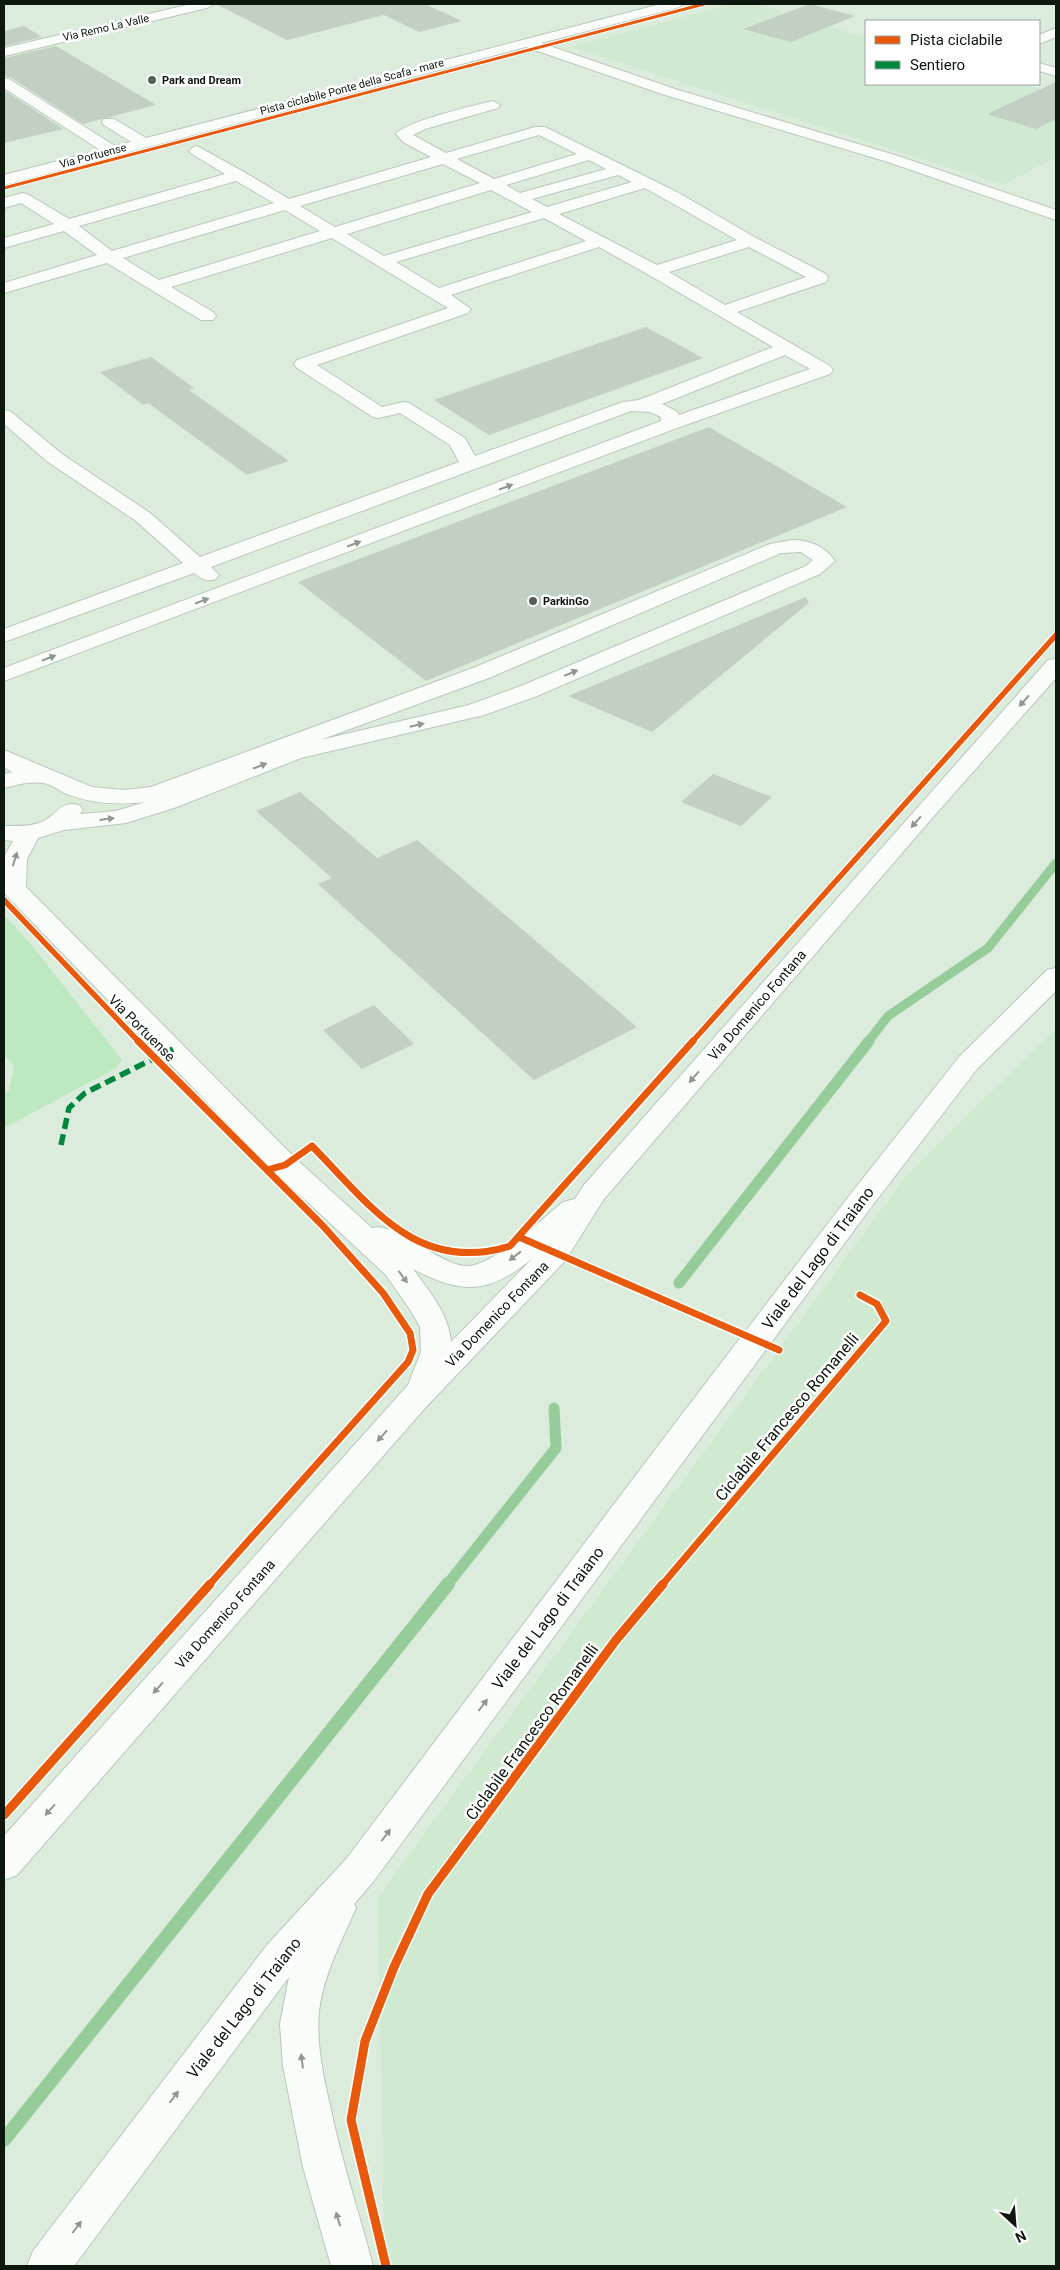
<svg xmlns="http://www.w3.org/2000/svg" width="1060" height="2270" viewBox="0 0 1060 2270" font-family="Roboto,sans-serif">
<rect width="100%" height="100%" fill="#dbebdc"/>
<!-- built -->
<path fill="#cfead1" d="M 732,4 L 757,4 L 866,38 L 866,84 L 1021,84 L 1056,94 L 1056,157 L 1003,185 L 571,47 Z
M 1056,1029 L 1056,2266 L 394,2266 L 384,2244 L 378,1897 L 909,1172 Z"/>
<!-- green -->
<path fill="#bde8c0" d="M 4,915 L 30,943 L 122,1060 L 116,1068 L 4,1128 L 4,1094 L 9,1090 L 14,1066 L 4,1054 Z"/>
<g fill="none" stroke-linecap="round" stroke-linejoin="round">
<!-- stream-far2 -->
<path stroke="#95cc9a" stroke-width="9" d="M 868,1042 L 888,1016 L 988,948 L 1056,863"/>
<!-- stream-far1 -->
<path stroke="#95cc9a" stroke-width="11" d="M 679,1283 L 869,1041
M 447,1585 L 556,1448 L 554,1408"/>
<!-- stream -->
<path stroke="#95cc9a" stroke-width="14" d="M 4,2140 L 448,1584"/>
</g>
<!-- building -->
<path fill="#c2d0c3" d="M 216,4 L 425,4 L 462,21 L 419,32 L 384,15 L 287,40 Z
M 810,4 L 855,16 L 791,42 L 743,29 Z
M 24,26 L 42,37 L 4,46 L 4,31 Z
M 56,46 L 156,105 L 83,124 L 10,77 L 4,76 L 4,58 Z
M 1056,82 L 1056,119 L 1036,129 L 987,114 Z
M 4,90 L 63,129 L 4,143 Z
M 646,327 L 703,358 L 489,435 L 434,400 Z
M 151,357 L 194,388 L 189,390 L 289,461 L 247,475 L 148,403 L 143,405 L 100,372 Z
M 709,427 L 847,507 L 426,681 L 298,582 Z
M 806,597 L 809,603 L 652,732 L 568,696 Z
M 713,774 L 772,797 L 741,826 L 681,802 Z
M 300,792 L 377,858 L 417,840 L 637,1027 L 534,1080 L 318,884 L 332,878 L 256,811 Z
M 374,1005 L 414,1044 L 362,1069 L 323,1030 Z"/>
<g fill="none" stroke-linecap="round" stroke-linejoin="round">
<defs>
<path id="minor" d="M 191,4 L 214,4 L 207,8 L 4,56 L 4,48 Z
M 661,4 L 682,4 L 680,7 L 541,43 L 675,89 L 898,156 L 1056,210 L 1056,220 L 888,162 L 665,95 L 526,47 L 4,185 L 4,175 L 100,150 L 4,88 L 4,78 L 9,79 L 115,146 L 131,142 L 104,125 L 102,122 L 104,119 L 114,119 L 146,138 Z
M 1056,28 L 1056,37 L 1039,44 L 1039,35 Z
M 1039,63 L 1056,68 L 1056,76 L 1039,71 Z
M 493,101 L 500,105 L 498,108 L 425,129 L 413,135 L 446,153 L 535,127 L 545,127 L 677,192 L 756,238 L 826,274 L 828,278 L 826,282 L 737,312 L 830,366 L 833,370 L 830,374 L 677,428 L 4,681 L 4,668 L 661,421 L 661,417 L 650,412 L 631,411 L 211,567 L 219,575 L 216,579 C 206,582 202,579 194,573 L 4,642 L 4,629 L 183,563 L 136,521 L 48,462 L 4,424 L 4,410 L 10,411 L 62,454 L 150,513 L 200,557 L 459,462 L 450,445 L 400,413 L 379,418 L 373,417 L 297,368 L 294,364 L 297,360 L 448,308 L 332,238 L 171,287 L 213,312 L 216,316 L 213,320 L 201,320 L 107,263 L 4,293 L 4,283 L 97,255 L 64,231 L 4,248 L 4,238 L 54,224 L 21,203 L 4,208 L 4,198 L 23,193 L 29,195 L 69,219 L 225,174 L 192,154 L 189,151 L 192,148 L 197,146 L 244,172 L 289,199 L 431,157 L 403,142 L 396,134 C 405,122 475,105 493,101 ZM 539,135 L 577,154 L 494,179 L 457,159 ZM 589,160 L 606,169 L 520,193 L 506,185 ZM 443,164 L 480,183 L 335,227 L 300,206 ZM 618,175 L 632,182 L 547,207 L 532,199 ZM 236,181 L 274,203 L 112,251 L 79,226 ZM 645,188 L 737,240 L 657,265 L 559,214 ZM 491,190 L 532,212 L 384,256 L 347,234 ZM 285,210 L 320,231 L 159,280 L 123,258 ZM 544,218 L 586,241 L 439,288 L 396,262 ZM 599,247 L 649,275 L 773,347 L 639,400 L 623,402 L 475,456 L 465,438 L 409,403 L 403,402 L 382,407 L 317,365 L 468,313 L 471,309 L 451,295 ZM 749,247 L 806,277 L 725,305 L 669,272 ZM 785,355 L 810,369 L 679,415 L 676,411 L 662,404 Z
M 792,540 C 810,540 825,546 835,561 L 820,574 L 537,696 L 484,715 L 301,758 L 177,807 L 126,823 L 64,830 L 38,838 L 27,859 L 26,887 L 295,1158 L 372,1228 C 398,1220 446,1274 475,1265 C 506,1255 538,1222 563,1202 L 575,1199 L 584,1185 L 1048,660 L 1056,659 L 1056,678 L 927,824 L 604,1199 L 565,1261 L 425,1408 L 17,1875 L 4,1880 L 4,1836 L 408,1385 L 421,1352 L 420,1327 L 411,1311 L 386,1275 L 275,1172 L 4,893 L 4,857 L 13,841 L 4,840 L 4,826 C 15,826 28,827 39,823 C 57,817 59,800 79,805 L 83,810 L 80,814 L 116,811 L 145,802 C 118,805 93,804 67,794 C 59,791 52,784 43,783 C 29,781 17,785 4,788 L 4,774 L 12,772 L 4,767 L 4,750 L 92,787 L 124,790 L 151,787 L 473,668 L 770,544 ZM 801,552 L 813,560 L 806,566 L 521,686 L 469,705 L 320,740 L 489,678 L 781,553 ZM 533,1258 L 451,1342 C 449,1314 429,1291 413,1269 C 463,1295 489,1294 533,1258 Z
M 1056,968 L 1056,991 L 977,1069 L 869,1210 L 373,1882 L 354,1904 L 356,1908 C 341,1942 324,1974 319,2011 C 316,2043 323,2075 330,2105 C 341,2160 359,2212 373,2266 L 331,2266 L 303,2167 L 283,2066 L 280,2024 L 289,1977 L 74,2266 L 27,2266 L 33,2251 L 267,1945 L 347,1858 L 676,1422 L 849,1196 L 959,1057 L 1047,970 Z"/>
</defs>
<!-- minor casing -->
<use href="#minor" stroke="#bbc8bc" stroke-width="2"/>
<!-- minor -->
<use href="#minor" fill="#fafcfa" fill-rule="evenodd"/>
<!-- quiet -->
<path stroke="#00873e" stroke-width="5.5" stroke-dasharray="11 5.5" stroke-linecap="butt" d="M 61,1145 L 69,1108 L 85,1093 L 173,1049"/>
<defs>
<path id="cycleway-far3" d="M 4,188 L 704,4"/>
<path id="cycleway-far2" d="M 4,900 L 139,1042
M 692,1042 L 1056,635"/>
<path id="cycleway-far1" d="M 138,1041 L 323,1226 L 383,1293 L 410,1333 L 413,1350 L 408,1362 L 209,1585
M 267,1170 L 285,1165 L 312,1146 C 370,1205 417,1275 510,1246 L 693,1041
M 519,1237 L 779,1350
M 662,1585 L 886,1321 L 877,1304 L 860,1295"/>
<path id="cycleway" d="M 4,1815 L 210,1584
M 386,2266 L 351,2120 L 365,2041 L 394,1967 L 428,1894 L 616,1640 L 663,1584"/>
</defs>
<!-- cycleway-far3 casing -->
<use href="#cycleway-far3" stroke="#fff" stroke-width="5"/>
<!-- cycleway-far2 casing -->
<use href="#cycleway-far2" stroke="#fff" stroke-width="8"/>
<!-- cycleway-far1 casing -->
<use href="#cycleway-far1" stroke="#fff" stroke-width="10"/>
<!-- cycleway casing -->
<use href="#cycleway" stroke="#fff" stroke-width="12"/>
<!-- cycleway-far3 -->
<use href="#cycleway-far3" stroke="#e8590c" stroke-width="3"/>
<!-- cycleway-far2 -->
<use href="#cycleway-far2" stroke="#e8590c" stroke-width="5.5"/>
<!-- cycleway-far1 -->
<use href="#cycleway-far1" stroke="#e8590c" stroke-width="7"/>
<!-- cycleway -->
<use href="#cycleway" stroke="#e8590c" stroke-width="9"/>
</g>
<!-- one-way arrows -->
<defs><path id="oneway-solid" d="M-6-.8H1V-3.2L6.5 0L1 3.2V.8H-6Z" transform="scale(1.25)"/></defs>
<g fill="#8f9590">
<use href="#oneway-solid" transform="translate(506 487) rotate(-21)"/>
<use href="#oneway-solid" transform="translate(354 544) rotate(-21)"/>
<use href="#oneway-solid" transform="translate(202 601) rotate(-21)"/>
<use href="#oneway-solid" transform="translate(49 658) rotate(-21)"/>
<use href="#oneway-solid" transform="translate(571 673) rotate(-23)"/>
<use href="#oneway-solid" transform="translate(1024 701) rotate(132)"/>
<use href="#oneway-solid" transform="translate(417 725) rotate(-13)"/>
<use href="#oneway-solid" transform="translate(260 766) rotate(-21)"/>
<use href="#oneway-solid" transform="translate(107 819) rotate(-7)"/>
<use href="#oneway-solid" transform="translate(916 822) rotate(131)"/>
<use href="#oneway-solid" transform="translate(15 859) rotate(-73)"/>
<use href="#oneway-solid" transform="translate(694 1077) rotate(131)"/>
<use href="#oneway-solid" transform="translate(515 1256) rotate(142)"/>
<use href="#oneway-solid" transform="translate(403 1277) rotate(54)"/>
<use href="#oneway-solid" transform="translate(382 1436) rotate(132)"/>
<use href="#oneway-solid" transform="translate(158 1688) rotate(132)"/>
<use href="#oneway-solid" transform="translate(483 1705) rotate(-53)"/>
<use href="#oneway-solid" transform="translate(50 1810) rotate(132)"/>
<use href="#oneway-solid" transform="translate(386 1835) rotate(-53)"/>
<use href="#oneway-solid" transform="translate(302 2061) rotate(-97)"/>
<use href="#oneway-solid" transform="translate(174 2097) rotate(-53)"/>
<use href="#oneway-solid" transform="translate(338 2219) rotate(-106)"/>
<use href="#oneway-solid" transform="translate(77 2227) rotate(-53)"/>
</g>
<!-- markers -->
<g fill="#556156" stroke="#fff" stroke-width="2">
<circle cx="152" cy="80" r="5"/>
<circle cx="533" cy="601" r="5"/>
</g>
<g text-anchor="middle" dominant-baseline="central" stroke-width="5" stroke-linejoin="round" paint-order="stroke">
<!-- far-street labels -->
<g font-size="11" fill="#0d170e" stroke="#fff">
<text transform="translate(106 28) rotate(-13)">Via Remo La Valle</text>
<text transform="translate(352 87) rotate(-15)">Pista ciclabile Ponte della Scafa - mare</text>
<text transform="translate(93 156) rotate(-15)">Via Portuense</text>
</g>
<!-- far-poi labels -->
<g font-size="11" font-weight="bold" fill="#0d170e" stroke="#fff" text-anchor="start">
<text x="162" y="80">Park and Dream</text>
<text x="543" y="601">ParkinGo</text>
</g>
<!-- street labels -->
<g font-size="14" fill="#0d170e" stroke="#fff">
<text transform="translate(757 1005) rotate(-49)">Via Domenico Fontana</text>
<text transform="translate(142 1028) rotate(45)">Via Portuense</text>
<text transform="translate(497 1314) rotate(-46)">Via Domenico Fontana</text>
<text transform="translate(225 1614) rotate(-48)">Via Domenico Fontana</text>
</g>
<!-- near-street labels -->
<g font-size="16" fill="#0d170e" stroke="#fff">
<text transform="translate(818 1258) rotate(-53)">Viale del Lago di Traiano</text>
<text transform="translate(787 1417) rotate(-50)">Ciclabile Francesco Romanelli</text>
<text transform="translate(548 1618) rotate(-53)">Viale del Lago di Traiano</text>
<text transform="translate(532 1732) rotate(-54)">Ciclabile Francesco Romanelli</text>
<text transform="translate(244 2008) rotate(-52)">Viale del Lago di Traiano</text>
</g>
</g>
<!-- border -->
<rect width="1060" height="2270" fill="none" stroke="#0d170e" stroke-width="10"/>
<!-- legend -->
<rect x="865" y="20" width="175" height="65" fill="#ffffff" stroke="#9ea29f"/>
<rect x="875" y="36" width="25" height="8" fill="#e8590c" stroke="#9ea29f"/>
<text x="910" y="45" font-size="15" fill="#0d170e">Pista ciclabile</text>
<rect x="875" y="61" width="25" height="8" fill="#00873e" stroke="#9ea29f"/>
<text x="910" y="70" font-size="15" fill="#0d170e">Sentiero</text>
<!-- north arrow -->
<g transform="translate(1015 2225) rotate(154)" stroke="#ffffff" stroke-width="4" paint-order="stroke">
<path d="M0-4L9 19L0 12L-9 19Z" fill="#0d170e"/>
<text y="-8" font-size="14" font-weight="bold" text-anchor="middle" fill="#0d170e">N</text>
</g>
</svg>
